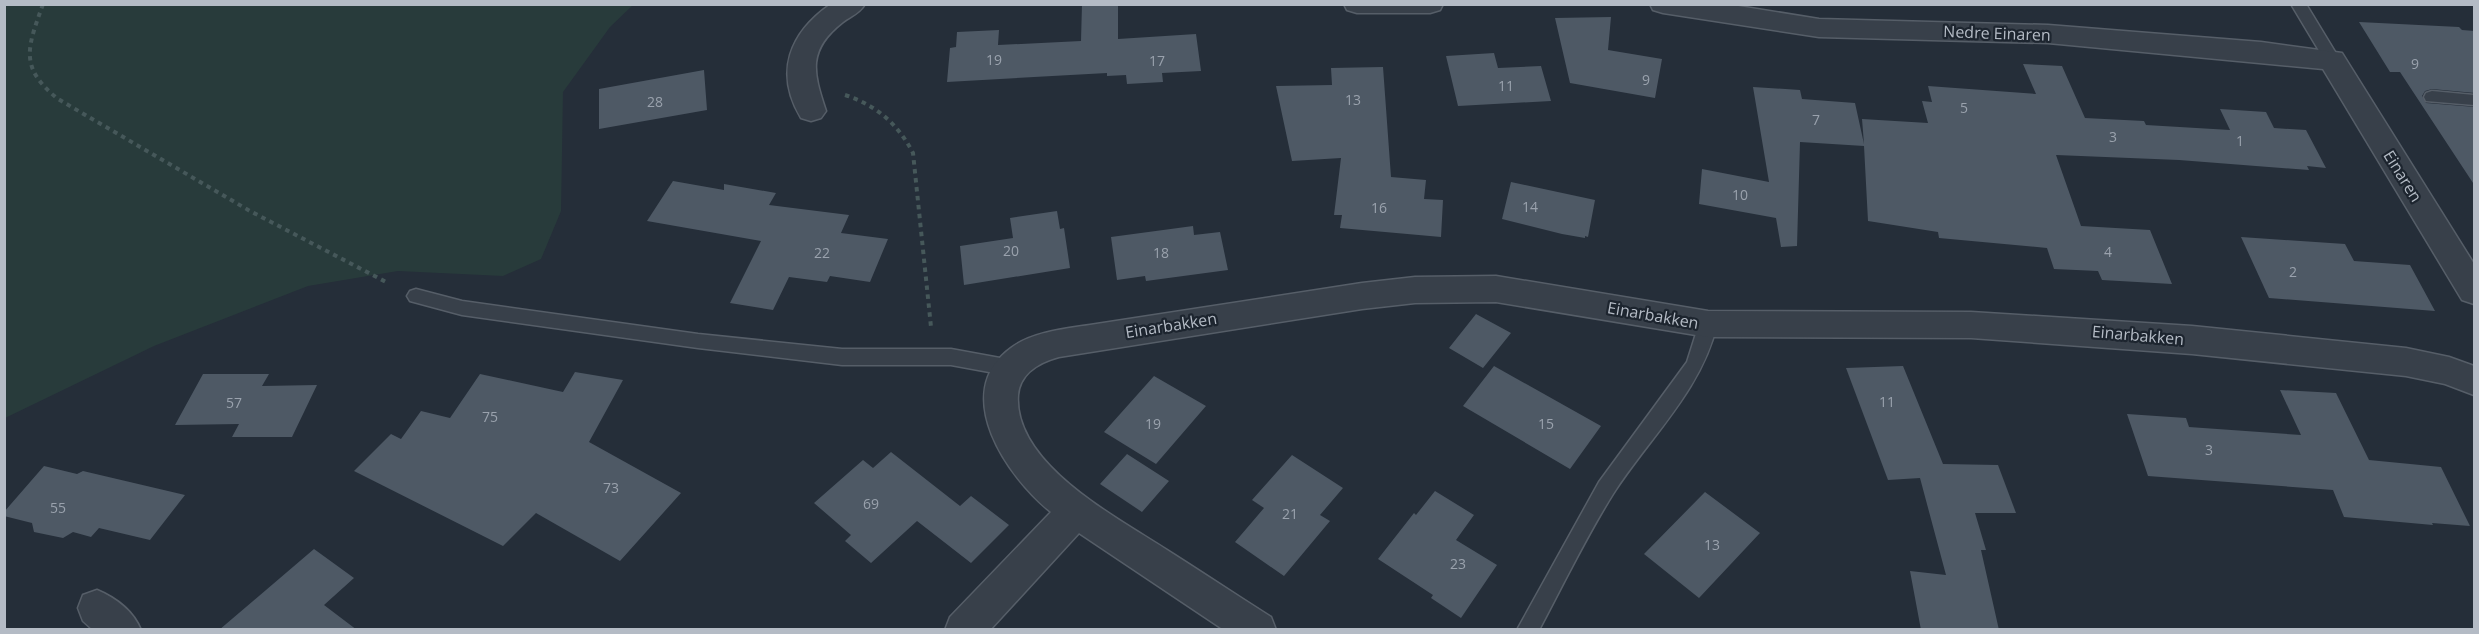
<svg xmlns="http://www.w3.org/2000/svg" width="2479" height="634" viewBox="0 0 2479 634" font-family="'Open Sans',sans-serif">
<rect width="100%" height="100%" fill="#252e39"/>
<!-- green -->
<path fill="#283b3b" d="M 5,4 L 633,4 L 633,5 L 610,27 L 563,92 L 561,211 L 541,259 L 503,276 L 398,271 L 308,286 L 154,346 L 5,418 Z"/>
<!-- building -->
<path fill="#4e5965" d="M 1082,4 L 1118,4 L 1118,39 L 1196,34 L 1201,71 L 1162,73 L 1163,82 L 1127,84 L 1126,75 L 1107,76 L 1107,73 L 947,82 L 950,48 L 956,47 L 957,32 L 999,30 L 998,45 L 1081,41 Z
M 1611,17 L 1608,50 L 1662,59 L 1655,98 L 1570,83 L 1555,18 Z
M 2359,22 L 2459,27 L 2462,30 L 2475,31 L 2475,93 L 2432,89 L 2425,91 L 2422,96 L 2426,103 L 2475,107 L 2475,186 L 2400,72 L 2390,72 Z
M 1494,53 L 1498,68 L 1541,66 L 1551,101 L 1458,106 L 1446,56 Z
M 2023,64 L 2062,66 L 2085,118 L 2144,121 L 2146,125 L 2230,130 L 2220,109 L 2266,112 L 2274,128 L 2306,130 L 2326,168 L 2307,166 L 2309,170 L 2179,160 L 2056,155 L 2081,226 L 2150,230 L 2172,284 L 2102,280 L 2098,271 L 2054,269 L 2047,248 L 1939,238 L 1938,232 L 1868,221 L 1864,146 L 1800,142 L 1797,246 L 1781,247 L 1776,218 L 1699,204 L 1702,169 L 1769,182 L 1753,87 L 1800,90 L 1802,99 L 1855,103 L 1864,144 L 1862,119 L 1928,123 L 1922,101 L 1932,102 L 1928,86 L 2036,94 Z
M 1383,67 L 1391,177 L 1426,180 L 1424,199 L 1443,200 L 1441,237 L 1340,228 L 1342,215 L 1334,215 L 1341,158 L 1292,161 L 1276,86 L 1332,85 L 1331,68 Z
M 704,70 L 707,110 L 599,129 L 599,89 Z
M 673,181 L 724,190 L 724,184 L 776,193 L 769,205 L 849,215 L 841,233 L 888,239 L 870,282 L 830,276 L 827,282 L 789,277 L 773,310 L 730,303 L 761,241 L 647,221 Z
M 1511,182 L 1595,200 L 1588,237 L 1585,236 L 1585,238 L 1562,234 L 1502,219 Z
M 1057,211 L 1060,229 L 1064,228 L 1070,268 L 964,285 L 960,246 L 1013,238 L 1010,218 Z
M 1193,226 L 1194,235 L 1220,232 L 1228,270 L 1146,281 L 1145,276 L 1117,280 L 1111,237 Z
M 2241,237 L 2345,244 L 2354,261 L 2410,265 L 2435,311 L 2269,298 Z
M 1476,314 L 1511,333 L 1483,368 L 1449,348 Z
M 1494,366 L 1601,426 L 1570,469 L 1463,406 Z
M 1903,366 L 1943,464 L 1998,465 L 2016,513 L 1975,513 L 1986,550 L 1981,550 L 1999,630 L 1921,630 L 1910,571 L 1946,575 L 1920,478 L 1888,480 L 1846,368 Z
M 575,372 L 623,380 L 589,442 L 681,493 L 620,561 L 536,513 L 503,546 L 354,471 L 391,434 L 401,439 L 421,411 L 450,418 L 480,374 L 563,392 Z
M 203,374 L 269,374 L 262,386 L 317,385 L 292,437 L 232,437 L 239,424 L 175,425 Z
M 1154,376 L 1206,406 L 1156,464 L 1104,432 Z
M 2280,390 L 2336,393 L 2369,460 L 2441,467 L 2470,526 L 2432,523 L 2433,525 L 2344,517 L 2333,490 L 2148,476 L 2127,414 L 2186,418 L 2189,427 L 2301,435 Z
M 891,452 L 960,506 L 971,496 L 1009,525 L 971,563 L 917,521 L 871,563 L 845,541 L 851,535 L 814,503 L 863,460 L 873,468 Z
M 1127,454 L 1169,481 L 1142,512 L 1100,484 Z
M 1292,455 L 1343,488 L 1320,515 L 1330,521 L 1284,576 L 1235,542 L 1264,508 L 1252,500 Z
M 44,466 L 77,474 L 83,471 L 185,495 L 150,540 L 99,528 L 91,537 L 73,532 L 63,538 L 34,532 L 32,523 L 4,516 L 4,512 Z
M 1435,491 L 1474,515 L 1456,540 L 1497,565 L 1461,618 L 1431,598 L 1433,595 L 1378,559 L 1414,513 L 1416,515 Z
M 1705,492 L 1760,533 L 1699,598 L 1644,554 Z
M 314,549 L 354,578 L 324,605 L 357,630 L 219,630 Z"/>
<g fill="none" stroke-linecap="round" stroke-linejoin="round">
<defs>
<path id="service" d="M 2291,4 L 2306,4 L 2340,60 L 2337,64 L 2327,64 Z
M 2432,91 L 2474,95 L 2474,105 L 2426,101 L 2424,97 L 2426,93 Z
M 416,289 L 462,301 L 698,334 L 842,349 L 951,349 L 1011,360 L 1018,363 L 1020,368 L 1018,373 L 1011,376 L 951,365 L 842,365 L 698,348 L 462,315 L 410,301 L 407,296 L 410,291 Z
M 1708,317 L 1714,319 L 1717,324 C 1702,390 1649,438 1613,494 C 1586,537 1563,585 1539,630 L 1517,630 L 1599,482 L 1687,362 L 1699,324 L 1702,319 Z"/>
<path id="minor" d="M 831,4 L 865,4 C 860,13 851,16 843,22 C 807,50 813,72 826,111 L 821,118 L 811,121 L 801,118 C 774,73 789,33 831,4 Z
M 1344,4 L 1443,4 L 1440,10 L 1430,13 L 1357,13 L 1347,10 Z
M 1650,4 L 1726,4 L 1819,19 L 2048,25 L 2261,42 L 2342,53 L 2474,264 L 2474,304 L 2462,300 L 2323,69 L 2048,43 L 1819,37 L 1663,13 L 1653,10 Z
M 1496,276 L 1708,311 L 1971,312 L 2192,326 L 2406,348 L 2449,357 L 2474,366 L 2474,395 L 2445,384 L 2406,376 L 2192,354 L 1971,338 L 1708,337 L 1496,302 L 1415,303 L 1362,309 L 1059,357 C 1040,362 1020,373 1018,395 C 1013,464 1118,518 1167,550 C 1202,572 1236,595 1271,617 L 1276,630 L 1224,630 L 1079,533 L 990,630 L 945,630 L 950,617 L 1051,512 C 1008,478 949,393 1011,348 C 1032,332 1064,329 1090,325 L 1362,283 L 1415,277 Z
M 97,590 C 116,598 133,611 141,630 L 93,630 L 83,621 L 78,608 L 83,595 Z"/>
</defs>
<!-- service casing -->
<use href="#service" stroke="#565e68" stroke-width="3"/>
<!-- minor casing -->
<use href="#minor" stroke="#565e68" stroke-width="3"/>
<!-- path -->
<path stroke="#46585a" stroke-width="4" stroke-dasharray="4.5 4.5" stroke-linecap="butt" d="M 43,4 C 28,47 18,67 58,99 L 250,211 L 388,283
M 845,95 C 876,105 898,124 913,153 L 931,327"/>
<!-- service -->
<use href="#service" fill="#38404a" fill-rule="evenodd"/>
<!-- minor -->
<use href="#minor" fill="#38404a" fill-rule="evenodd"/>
</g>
<g text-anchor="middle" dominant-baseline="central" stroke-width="4.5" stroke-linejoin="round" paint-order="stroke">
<!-- number labels -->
<g font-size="14" fill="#9aa2ad">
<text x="994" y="59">19</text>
<text x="1157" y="60">17</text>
<text x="2415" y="63">9</text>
<text x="1646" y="79">9</text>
<text x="1506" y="85">11</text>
<text x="1353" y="99">13</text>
<text x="655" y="101">28</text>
<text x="1964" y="107">5</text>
<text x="1816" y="119">7</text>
<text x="2113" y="136">3</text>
<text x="2240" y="140">1</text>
<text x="1740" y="194">10</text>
<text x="1530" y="206">14</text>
<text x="1379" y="207">16</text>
<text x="1011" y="250">20</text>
<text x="2108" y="251">4</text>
<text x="822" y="252">22</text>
<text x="1161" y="252">18</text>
<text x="2293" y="271">2</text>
<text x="1887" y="401">11</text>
<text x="234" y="402">57</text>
<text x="490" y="416">75</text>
<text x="1153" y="423">19</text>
<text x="1546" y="423">15</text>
<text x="2209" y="449">3</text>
<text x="611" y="487">73</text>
<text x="871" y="503">69</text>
<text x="58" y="507">55</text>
<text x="1290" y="513">21</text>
<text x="1712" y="544">13</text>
<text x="1458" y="563">23</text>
</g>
<!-- street labels -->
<g font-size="16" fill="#b4bbc5" stroke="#1d252f">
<text transform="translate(1997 33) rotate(2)">Nedre Einaren</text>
<text transform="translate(2403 176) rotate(58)">Einaren</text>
<text transform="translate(1653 315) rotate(10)">Einarbakken</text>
<text transform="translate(1171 325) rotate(-9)">Einarbakken</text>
<text transform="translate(2138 335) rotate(5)">Einarbakken</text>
</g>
</g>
<!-- border -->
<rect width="2479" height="634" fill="none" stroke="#b4bbc5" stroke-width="12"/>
</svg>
